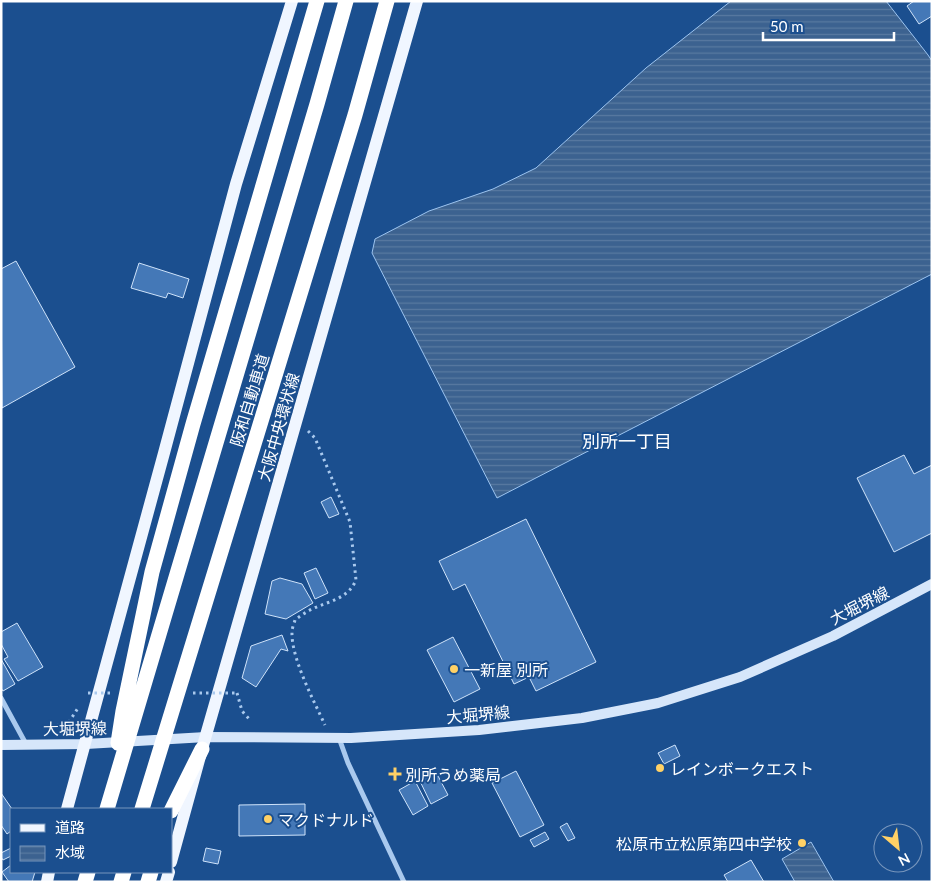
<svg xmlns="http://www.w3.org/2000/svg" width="933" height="883" viewBox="0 0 933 883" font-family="Lato,'Noto Sans JP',sans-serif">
<defs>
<pattern id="water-rules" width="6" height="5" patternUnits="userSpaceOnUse" patternTransform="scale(1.25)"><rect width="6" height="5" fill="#3c6290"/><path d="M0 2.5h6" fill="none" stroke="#597aa1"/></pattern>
</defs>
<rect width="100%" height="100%" fill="#1b4f8f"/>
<!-- water -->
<path fill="url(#water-rules)" stroke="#9cc4f0" d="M 731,1 L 886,1 L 928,55 L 932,61 L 932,274 L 497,498 L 372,253 L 375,239 L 429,211 L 493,189 L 536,168 L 646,68 Z
M 811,842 L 834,882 L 795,882 L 782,859 Z"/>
<!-- building -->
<path fill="#4478b7" stroke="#cfe3fa" d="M 914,1 L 932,1 L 932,16 L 919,24 L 907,6 Z
M 16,261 L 75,367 L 2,408 L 1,269 Z
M 139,263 L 189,279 L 183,298 L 168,293 L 166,298 L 131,288 Z
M 904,455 L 914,474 L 932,465 L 932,533 L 894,552 L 857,478 Z
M 331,497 L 339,514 L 329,518 L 321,502 Z
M 526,519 L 596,662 L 536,691 L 529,677 L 514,684 L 465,584 L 453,590 L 439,561 Z
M 316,568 L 328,593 L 315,599 L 304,573 Z
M 280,578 L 302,584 L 313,603 L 286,619 L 265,614 L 272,581 Z
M 17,623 L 43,667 L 18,681 L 4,659 L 8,657 L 1,644 L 1,632 Z
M 282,635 L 288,651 L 281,649 L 256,687 L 242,678 L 251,646 Z
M 453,637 L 480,689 L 454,702 L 427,650 Z
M 1,659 L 15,684 L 3,691 L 1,688 Z
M 675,745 L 680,756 L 664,764 L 658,753 Z
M 516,771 L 544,825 L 520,837 L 492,783 Z
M 427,772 L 429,777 L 437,774 L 448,795 L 431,804 L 418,777 Z
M 415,781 L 428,806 L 413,815 L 399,790 Z
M 1,793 L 12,809 L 11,809 L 11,831 L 7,834 L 1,825 Z
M 305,804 L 305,835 L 239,836 L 239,805 Z
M 567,823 L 575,838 L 568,841 L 560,827 Z
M 545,832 L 549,839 L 534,847 L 530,840 Z
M 11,848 L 11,856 L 3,860 L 1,857 L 1,853 Z
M 206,848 L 221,851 L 218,864 L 203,861 Z
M 751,860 L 764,882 L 728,882 L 724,875 Z
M 11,865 L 11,872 L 35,872 L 32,882 L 9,882 L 2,872 Z"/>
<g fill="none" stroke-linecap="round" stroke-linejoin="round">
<!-- path -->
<path stroke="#a9c9ee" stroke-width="3" stroke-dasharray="2.5 4" stroke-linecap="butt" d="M 308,431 L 315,438 L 350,522 L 356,580 C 348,599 329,601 312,609 C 306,612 300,616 295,620 C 294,624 292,628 292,632 C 291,658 314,701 325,725
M 237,693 L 242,711 L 250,720
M 50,728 L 69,722 L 78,708"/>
<!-- street -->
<path stroke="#a9c9ee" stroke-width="5" d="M 1,698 L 26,744
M 339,738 L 348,763 L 404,882"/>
<!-- secondary -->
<path stroke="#d6e6fa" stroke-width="10" d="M 1,745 L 86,744 L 206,737 L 351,738 L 479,730 L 582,718 L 658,703 L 740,677 L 833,636 L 932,584"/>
<!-- primary -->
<path stroke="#f0f6ff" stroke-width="12" d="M 67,809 L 164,453 L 236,184 L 292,1
M 171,862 L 202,749 L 417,1
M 47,882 L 49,872
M 166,882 L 169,872"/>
<!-- highway -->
<path stroke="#fff" stroke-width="15" d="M 171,811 L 202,749
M 85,882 L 88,872
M 121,882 L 124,872
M 148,882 L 151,872"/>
<!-- path-bridge -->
<path stroke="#a9c9ee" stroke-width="3" stroke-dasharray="2.5 4" stroke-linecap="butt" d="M 88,693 L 112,693
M 193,693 L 237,693"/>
<!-- highway-bridge -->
<path stroke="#fff" stroke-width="15" d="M 118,743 L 123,711 L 152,572 L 193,424 L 317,1
M 107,809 L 317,104 L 346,1
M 142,809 L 355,115 L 387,1"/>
</g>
<!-- markers -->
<g fill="#ffd166" stroke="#1b4f8f" stroke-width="2">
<circle cx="454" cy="669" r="5"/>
<circle cx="660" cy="768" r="5"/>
<path d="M392.5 766.5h5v5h5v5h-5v5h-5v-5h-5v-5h5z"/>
<circle cx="268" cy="819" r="5"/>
<circle cx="802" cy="843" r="5"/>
</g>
<g text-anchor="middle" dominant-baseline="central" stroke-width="4" stroke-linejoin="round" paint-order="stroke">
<!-- street labels -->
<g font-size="16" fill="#fff" stroke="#1b4f8f">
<text transform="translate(249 400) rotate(-73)">阪和自動車道</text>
<text transform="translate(278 427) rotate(-74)">大阪中央環状線</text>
<text transform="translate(859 605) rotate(-27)">大堀堺線</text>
<text transform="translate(478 714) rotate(-5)">大堀堺線</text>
<text transform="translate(75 728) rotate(-1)">大堀堺線</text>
</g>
<!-- poi labels -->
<g font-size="16" fill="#fff" stroke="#1b4f8f" text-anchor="start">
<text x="464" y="669">一新屋 別所</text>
<text x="670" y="768">レインボークエスト</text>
<text x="405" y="774">別所うめ薬局</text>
<text x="278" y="819">マクドナルド</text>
<text x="792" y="843" text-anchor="end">松原市立松原第四中学校</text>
</g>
<!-- neighbourhood labels -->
<g font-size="18" fill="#fff" stroke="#1b4f8f">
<text x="627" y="441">別所一丁目</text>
</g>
</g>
<!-- border -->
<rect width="933" height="883" fill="none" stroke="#ffffff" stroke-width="5"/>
<!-- legend -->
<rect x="10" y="808" width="162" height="65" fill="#1b4f8f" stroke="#7695bc"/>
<rect x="20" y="824" width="25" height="8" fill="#f0f6ff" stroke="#7695bc"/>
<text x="55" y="833" font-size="15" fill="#ffffff">道路</text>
<rect x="20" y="846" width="25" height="15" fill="url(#water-rules)" stroke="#7695bc"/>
<text x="55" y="858" font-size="15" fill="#ffffff">水域</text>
<!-- north arrow -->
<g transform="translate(898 848) rotate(152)"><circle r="24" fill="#1b4f8f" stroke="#7695bc"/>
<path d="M0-4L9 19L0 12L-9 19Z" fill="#ffd166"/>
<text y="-8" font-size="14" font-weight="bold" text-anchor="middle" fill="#ffffff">N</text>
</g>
<!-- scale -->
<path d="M763 32v8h131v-8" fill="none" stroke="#ffffff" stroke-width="2.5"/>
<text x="770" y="32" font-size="15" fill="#ffffff" stroke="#1b4f8f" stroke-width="4" paint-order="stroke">50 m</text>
</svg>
